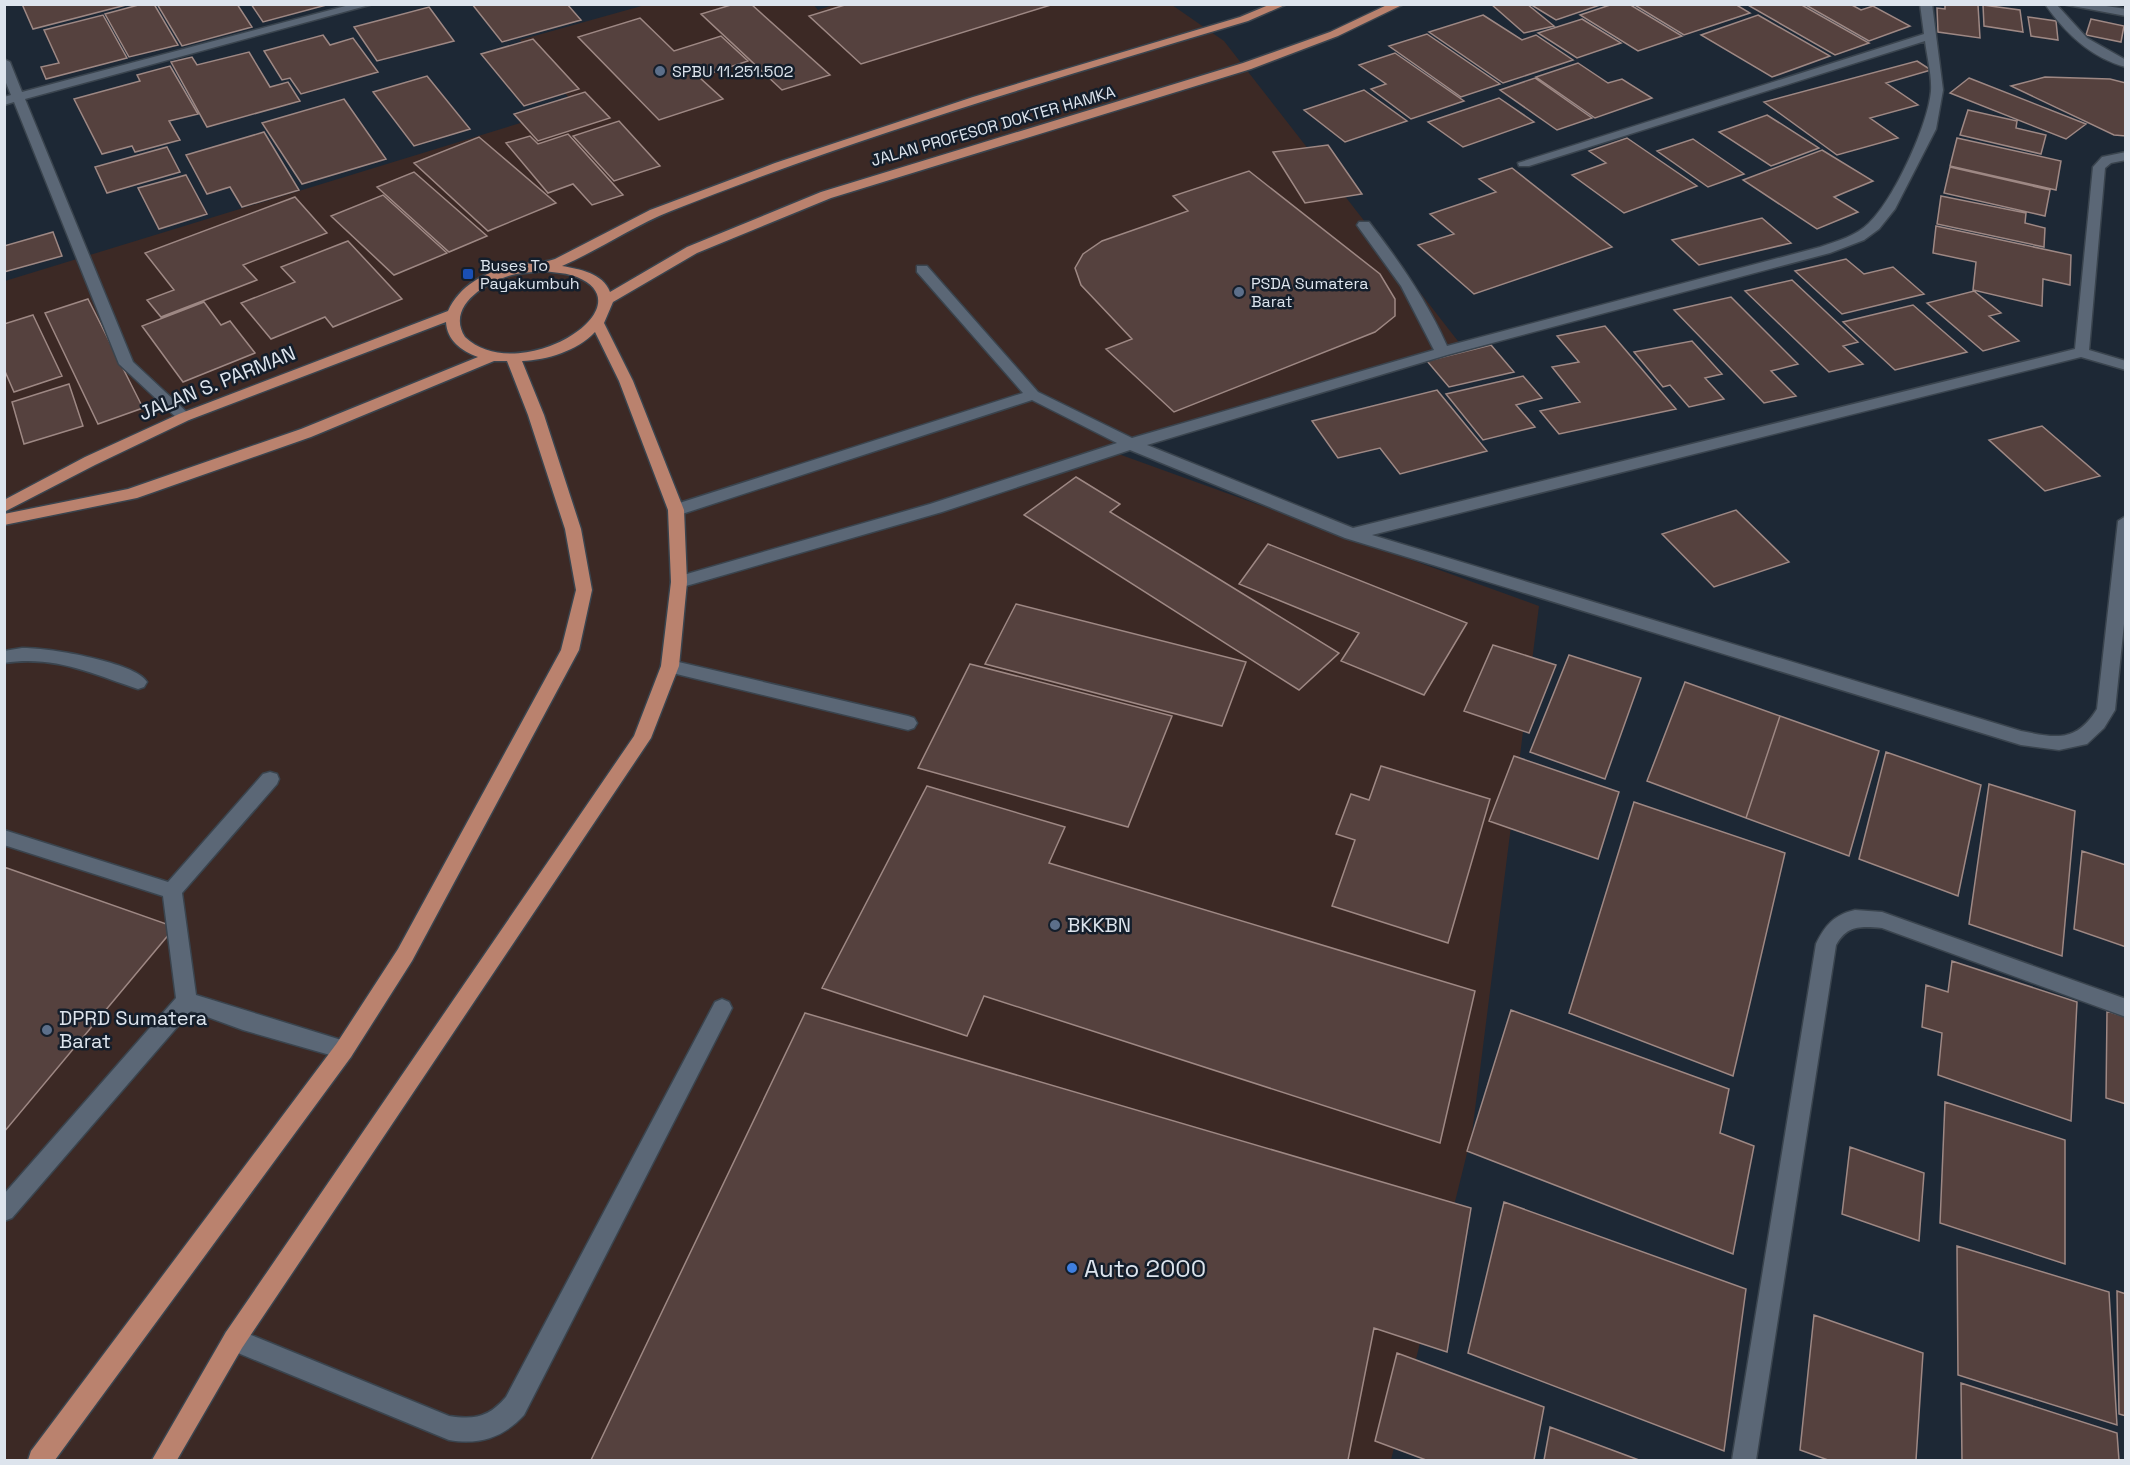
<svg xmlns="http://www.w3.org/2000/svg" width="2130" height="1465" viewBox="0 0 2130 1465" font-family="'Space Grotesk',sans-serif">
<rect width="100%" height="100%" fill="#1d2835"/>
<!-- commercial -->
<path fill="#3c2925" d="M 813,4 L 818,10 L 836,4 L 1172,5 L 1224,41 L 1461,345 L 1113,452 L 1539,606 L 1472,1133 L 1391,1460 L 5,1460 L 5,281 L 576,106 L 520,40 L 645,5 Z"/>
<!-- building -->
<path fill="#55413e" stroke="#9e8884" stroke-width="1.5" d="M 22,4 L 130,4 L 33,29 Z
M 142,4 L 154,4 L 178,45 L 129,57 L 105,14 Z
M 157,4 L 237,4 L 252,27 L 182,46 Z
M 251,4 L 330,4 L 263,22 Z
M 472,4 L 567,4 L 581,20 L 502,42 Z
M 734,4 L 751,4 L 830,75 L 782,90 L 701,14 Z
M 848,4 L 1054,4 L 861,64 L 809,16 Z
M 1491,4 L 1527,4 L 1554,26 L 1524,33 Z
M 1536,4 L 1603,4 L 1556,20 L 1533,6 Z
M 1613,4 L 1629,4 L 1682,36 L 1638,51 L 1580,15 Z
M 1633,4 L 1735,4 L 1750,13 L 1684,35 Z
M 1746,4 L 1800,4 L 1869,43 L 1835,55 Z
M 1804,4 L 1850,4 L 1861,10 L 1873,6 L 1910,26 L 1869,41 Z
M 1945,4 L 1978,5 L 1980,38 L 1938,32 L 1937,8 L 1945,9 Z
M 1983,5 L 2020,10 L 2023,32 L 1984,26 Z
M 429,7 L 454,41 L 377,61 L 354,27 Z
M 103,15 L 127,58 L 46,79 L 41,67 L 59,63 L 44,30 Z
M 1483,15 L 1522,40 L 1536,35 L 1573,60 L 1503,83 L 1429,32 Z
M 1758,15 L 1830,56 L 1772,77 L 1701,35 Z
M 2028,17 L 2056,21 L 2058,40 L 2031,36 Z
M 640,18 L 674,51 L 721,36 L 748,61 L 699,77 L 723,99 L 659,120 L 578,37 Z
M 1582,19 L 1621,43 L 1577,58 L 1538,33 Z
M 2091,19 L 2124,26 L 2121,42 L 2086,35 Z
M 1427,34 L 1500,84 L 1461,97 L 1389,46 Z
M 323,35 L 330,45 L 353,38 L 378,72 L 301,94 L 290,78 L 282,80 L 264,51 Z
M 533,39 L 579,89 L 524,106 L 481,54 Z
M 249,52 L 270,87 L 288,82 L 300,101 L 207,127 L 171,62 L 192,57 L 197,65 Z
M 1395,53 L 1464,101 L 1411,119 L 1371,89 L 1386,84 L 1359,65 Z
M 1917,61 L 1931,70 L 1886,83 L 1918,105 L 1870,118 L 1898,138 L 1837,155 L 1764,102 Z
M 1578,63 L 1608,83 L 1622,79 L 1652,98 L 1595,118 L 1536,77 Z
M 170,66 L 198,114 L 169,121 L 180,140 L 135,152 L 132,146 L 102,154 L 74,99 L 140,81 L 137,75 Z
M 427,76 L 470,129 L 414,146 L 373,92 Z
M 2045,77 L 2110,79 L 2126,83 L 2126,136 L 2114,135 L 2011,86 Z
M 1535,78 L 1592,118 L 1557,130 L 1500,90 Z
M 1969,78 L 2086,124 L 2066,139 L 1950,93 Z
M 1364,90 L 1407,121 L 1345,142 L 1304,110 Z
M 585,92 L 610,118 L 538,141 L 514,114 Z
M 1499,98 L 1534,122 L 1463,147 L 1428,122 Z
M 344,99 L 386,159 L 302,184 L 262,123 Z
M 1968,110 L 2017,121 L 2016,128 L 2046,135 L 2041,154 L 1960,135 Z
M 1767,115 L 1819,148 L 1771,166 L 1719,132 Z
M 619,121 L 660,166 L 614,181 L 573,136 Z
M 264,132 L 299,190 L 242,207 L 230,187 L 207,194 L 186,155 Z
M 568,134 L 623,195 L 592,205 L 573,184 L 548,193 L 506,143 L 530,136 L 538,144 Z
M 479,137 L 556,203 L 488,231 L 414,163 Z
M 1627,138 L 1697,186 L 1624,213 L 1572,175 L 1606,163 L 1589,151 Z
M 1957,138 L 2061,161 L 2056,190 L 1950,166 Z
M 1693,139 L 1744,174 L 1708,187 L 1657,151 Z
M 1328,145 L 1362,194 L 1305,203 L 1273,152 Z
M 167,147 L 180,172 L 107,193 L 95,167 Z
M 1822,150 L 1873,181 L 1834,197 L 1858,212 L 1817,229 L 1743,180 Z
M 1950,167 L 2050,190 L 2045,216 L 1944,193 Z
M 1512,168 L 1612,247 L 1474,294 L 1418,245 L 1454,234 L 1430,214 L 1496,192 L 1479,179 Z
M 1249,171 L 1380,274 L 1395,299 L 1395,316 L 1375,332 L 1174,412 L 1106,349 L 1132,339 L 1081,285 L 1075,268 L 1083,254 L 1102,241 L 1188,211 L 1173,196 Z
M 414,172 L 487,236 L 449,252 L 377,187 Z
M 186,175 L 207,214 L 159,229 L 138,188 Z
M 383,195 L 447,253 L 394,275 L 331,216 Z
M 1941,196 L 2026,213 L 2025,223 L 2045,228 L 2044,247 L 1937,224 Z
M 295,197 L 327,233 L 243,265 L 257,280 L 161,317 L 147,300 L 174,290 L 145,253 Z
M 1762,218 L 1791,243 L 1699,265 L 1672,240 Z
M 1936,226 L 2071,255 L 2070,285 L 2043,279 L 2042,306 L 1973,290 L 1976,262 L 1933,253 Z
M 53,232 L 62,256 L 4,272 L 4,246 Z
M 348,241 L 402,299 L 333,327 L 325,317 L 271,339 L 241,303 L 295,282 L 281,267 Z
M 1846,259 L 1864,274 L 1893,267 L 1924,294 L 1842,314 L 1795,271 Z
M 1792,280 L 1858,342 L 1843,346 L 1863,364 L 1829,372 L 1745,291 Z
M 1974,291 L 2001,313 L 1989,316 L 2019,341 L 1983,351 L 1927,303 Z
M 1731,297 L 1798,364 L 1771,371 L 1796,396 L 1764,403 L 1674,310 Z
M 88,299 L 143,408 L 98,424 L 45,313 Z
M 204,302 L 221,325 L 230,321 L 255,353 L 183,382 L 142,326 Z
M 1913,305 L 1967,352 L 1895,370 L 1843,322 Z
M 33,315 L 62,376 L 14,392 L 4,369 L 4,324 Z
M 1605,326 L 1676,409 L 1559,434 L 1540,411 L 1580,402 L 1552,367 L 1579,362 L 1557,336 Z
M 1692,341 L 1722,374 L 1705,378 L 1724,399 L 1689,407 L 1670,385 L 1663,387 L 1634,352 Z
M 1491,345 L 1514,372 L 1449,387 L 1427,361 Z
M 1523,376 L 1542,398 L 1516,405 L 1535,427 L 1483,440 L 1446,394 Z
M 69,384 L 83,426 L 24,444 L 12,402 Z
M 1437,390 L 1487,451 L 1400,474 L 1380,448 L 1338,458 L 1312,421 Z
M 2042,426 L 2100,476 L 2045,491 L 1989,440 Z
M 1076,477 L 1120,504 L 1110,512 L 1339,653 L 1299,690 L 1024,515 Z
M 1736,510 L 1789,562 L 1714,587 L 1662,534 Z
M 1268,544 L 1467,623 L 1424,695 L 1341,661 L 1359,633 L 1239,584 Z
M 1016,604 L 1246,662 L 1222,726 L 985,664 Z
M 1493,645 L 1556,665 L 1529,733 L 1464,711 Z
M 1569,655 L 1641,678 L 1605,779 L 1530,752 Z
M 970,664 L 1172,716 L 1128,827 L 918,768 Z
M 1685,682 L 1780,716 L 1746,818 L 1647,781 Z
M 1780,716 L 1879,751 L 1849,856 L 1746,818 Z
M 1886,752 L 1981,785 L 1958,896 L 1859,859 Z
M 1514,756 L 1619,792 L 1598,859 L 1489,821 Z
M 1381,766 L 1490,799 L 1448,943 L 1332,906 L 1355,840 L 1336,834 L 1351,794 L 1369,800 Z
M 1989,784 L 2075,811 L 2062,956 L 1969,924 Z
M 927,786 L 1065,827 L 1049,863 L 1475,991 L 1440,1143 L 984,996 L 967,1036 L 822,988 Z
M 1634,802 L 1785,853 L 1733,1076 L 1569,1013 Z
M 2082,851 L 2126,865 L 2126,947 L 2074,929 Z
M 4,867 L 175,927 L 4,1132 Z
M 1952,961 L 2077,1002 L 2071,1121 L 1938,1075 L 1942,1033 L 1922,1027 L 1926,985 L 1948,992 Z
M 1511,1010 L 1729,1089 L 1720,1133 L 1754,1146 L 1733,1254 L 1467,1151 Z
M 2107,1011 L 2126,1017 L 2126,1104 L 2106,1098 Z
M 805,1013 L 1471,1208 L 1447,1352 L 1374,1328 L 1348,1460 L 591,1460 Z
M 1945,1102 L 2065,1140 L 2065,1264 L 1940,1223 Z
M 1850,1147 L 1924,1173 L 1919,1241 L 1842,1214 Z
M 1504,1202 L 1746,1289 L 1724,1451 L 1468,1353 Z
M 1957,1246 L 2109,1292 L 2117,1425 L 1958,1375 Z
M 2117,1291 L 2126,1294 L 2126,1416 L 2119,1414 Z
M 1814,1315 L 1923,1353 L 1916,1460 L 1828,1460 L 1800,1450 Z
M 1397,1353 L 1544,1407 L 1534,1460 L 1426,1460 L 1375,1441 Z
M 1961,1383 L 2117,1433 L 2119,1460 L 1962,1460 Z
M 1550,1427 L 1639,1460 L 1544,1460 Z"/>
<g fill="none" stroke-linecap="round" stroke-linejoin="round">
<defs>
<path id="minor" d="M 353,4 L 373,4 L 25,99 L 133,362 L 192,417 L 189,420 L 179,420 L 119,364 L 14,102 L 4,105 L 4,97 L 11,95 L 4,78 L 4,59 L 10,62 L 22,92 Z
M 1920,4 L 1932,4 L 1943,90 L 1936,129 L 1895,209 L 1879,229 L 1864,240 L 1830,253 L 1447,355 L 1147,445 L 1353,528 L 2075,349 L 2093,167 L 2102,157 L 2126,152 L 2126,160 L 2111,163 L 2105,168 L 2089,350 L 2126,361 L 2126,370 L 2081,357 L 1372,535 L 2021,731 C 2056,738 2076,743 2097,709 L 2118,521 L 2126,516 L 2126,605 L 2115,710 L 2104,728 L 2087,744 L 2059,750 L 2021,745 L 1345,538 L 1130,450 L 942,512 L 679,588 L 671,582 L 673,578 L 930,504 L 1117,443 L 1032,400 L 682,514 L 670,514 L 668,510 L 670,506 L 1023,393 L 917,272 L 917,266 L 927,266 L 1038,392 L 1132,438 L 1434,350 L 1401,286 L 1357,225 L 1359,222 L 1369,222 C 1399,261 1427,301 1447,346 L 1820,247 C 1837,241 1856,236 1869,223 C 1894,199 1928,125 1931,91 C 1932,75 1927,57 1925,41 L 1529,166 L 1519,166 L 1518,163 L 1924,34 Z
M 2045,4 L 2056,4 L 2087,38 L 2126,60 L 2126,67 C 2091,58 2065,33 2045,4 Z
M 2062,4 L 2093,4 L 2126,9 L 2126,16 Z
M 22,648 C 45,647 136,662 147,682 L 144,687 L 138,689 C 92,674 55,655 4,663 L 4,651 Z
M 670,660 L 908,716 L 914,718 L 917,723 L 914,728 L 908,730 L 664,671 L 661,666 L 664,661 Z
M 270,772 L 277,774 L 279,779 L 277,784 L 182,893 L 196,995 L 351,1043 L 354,1050 L 351,1057 L 344,1059 L 243,1030 L 191,1011 L 12,1218 L 4,1221 L 4,1194 L 176,998 L 163,896 L 4,845 L 4,830 L 168,882 L 263,774 Z
M 1855,910 L 1882,912 L 2126,999 L 2126,1017 L 1882,928 C 1861,926 1847,925 1836,945 L 1756,1460 L 1732,1460 L 1816,944 C 1825,925 1834,915 1855,910 Z
M 722,999 L 729,1002 L 732,1008 L 729,1014 L 524,1415 C 503,1438 479,1445 449,1440 L 226,1348 L 222,1340 L 226,1332 L 234,1328 L 449,1416 C 475,1420 489,1417 506,1397 L 715,1002 Z"/>
<path id="major" d="M 1271,4 L 1287,4 L 1248,21 C 1054,79 859,136 671,211 C 633,226 599,250 562,266 C 579,269 603,273 610,292 L 687,247 L 821,192 L 1243,63 L 1330,32 L 1389,4 L 1404,4 L 1338,36 L 1251,69 L 831,198 L 697,253 L 613,302 L 604,323 L 633,381 L 684,510 L 687,582 L 679,666 L 651,738 L 242,1348 L 177,1460 L 152,1460 L 226,1332 L 634,736 L 661,666 L 671,582 L 668,510 L 619,381 L 595,332 C 577,351 547,360 522,361 L 544,415 L 581,529 L 592,590 L 579,650 L 412,961 L 351,1057 L 55,1460 L 28,1460 L 31,1451 L 337,1043 L 398,949 L 561,650 L 576,590 L 565,529 L 528,415 L 507,361 L 494,361 L 311,437 L 137,498 L 4,525 L 4,514 L 128,489 L 301,429 L 478,357 C 461,351 447,340 446,322 L 189,420 L 95,465 L 4,512 L 4,500 L 85,457 L 179,414 L 448,311 C 461,282 492,269 522,264 C 534,263 544,263 555,259 L 650,210 L 775,163 L 973,97 L 1240,17 ZM 546,271 C 556,273 568,273 577,277 C 649,307 519,388 465,337 C 445,306 488,281 512,275 C 523,272 535,272 546,271 Z"/>
</defs>
<!-- minor casing -->
<use href="#minor" stroke="#3a444e" stroke-width="3"/>
<!-- major casing -->
<use href="#major" stroke="#3a444e" stroke-width="3"/>
<!-- minor -->
<use href="#minor" fill="#5b6776" fill-rule="evenodd"/>
<!-- major -->
<use href="#major" fill="#ba826e" fill-rule="evenodd"/>
</g>
<!-- markers -->
<g fill="#5c6f8a" stroke="#141e2b" stroke-width="2">
<circle cx="660" cy="71" r="6"/>
<circle cx="1239" cy="292" r="6"/>
<circle cx="1055" cy="925" r="6"/>
<circle cx="47" cy="1030" r="6"/>
</g>
<rect fill="#1a4fb4" stroke="#141e2b" stroke-width="2" x="462" y="268" width="12" height="12" rx="3"/>
<circle fill="#3f7fe0" stroke="#141e2b" stroke-width="2" cx="1072" cy="1268" r="6"/>
<g text-anchor="middle" dominant-baseline="central" stroke-width="5" stroke-linejoin="round" paint-order="stroke">
<!-- far-poi labels -->
<g font-size="16" fill="#dde4ed" stroke="#141e2b" text-anchor="start">
<text x="672" y="71">SPBU 11.251.502</text>
<text x="480" y="265">Buses To<tspan x="480" dy="18">Payakumbuh</tspan></text>
<text x="1251" y="283">PSDA Sumatera<tspan x="1251" dy="18">Barat</tspan></text>
</g>
<!-- far-street labels -->
<g font-size="16" fill="#dde4ed" stroke="#141e2b">
<text transform="translate(993 126) rotate(-16)">JALAN PROFESOR DOKTER HAMKA</text>
</g>
<!-- street labels -->
<g font-size="20" fill="#dde4ed" stroke="#141e2b">
<text transform="translate(217 383) rotate(-22)">JALAN S. PARMAN</text>
</g>
<!-- poi labels -->
<g font-size="20" fill="#dde4ed" stroke="#141e2b" text-anchor="start">
<text x="1067" y="925">BKKBN</text>
<text x="59" y="1018">DPRD Sumatera<tspan x="59" dy="23">Barat</tspan></text>
</g>
<!-- near-poi labels -->
<g font-size="24" fill="#dde4ed" stroke="#141e2b" text-anchor="start">
<text x="1084" y="1268">Auto 2000</text>
</g>
</g>
<!-- border -->
<rect width="2130" height="1465" fill="none" stroke="#dde4ed" stroke-width="12"/>
</svg>
